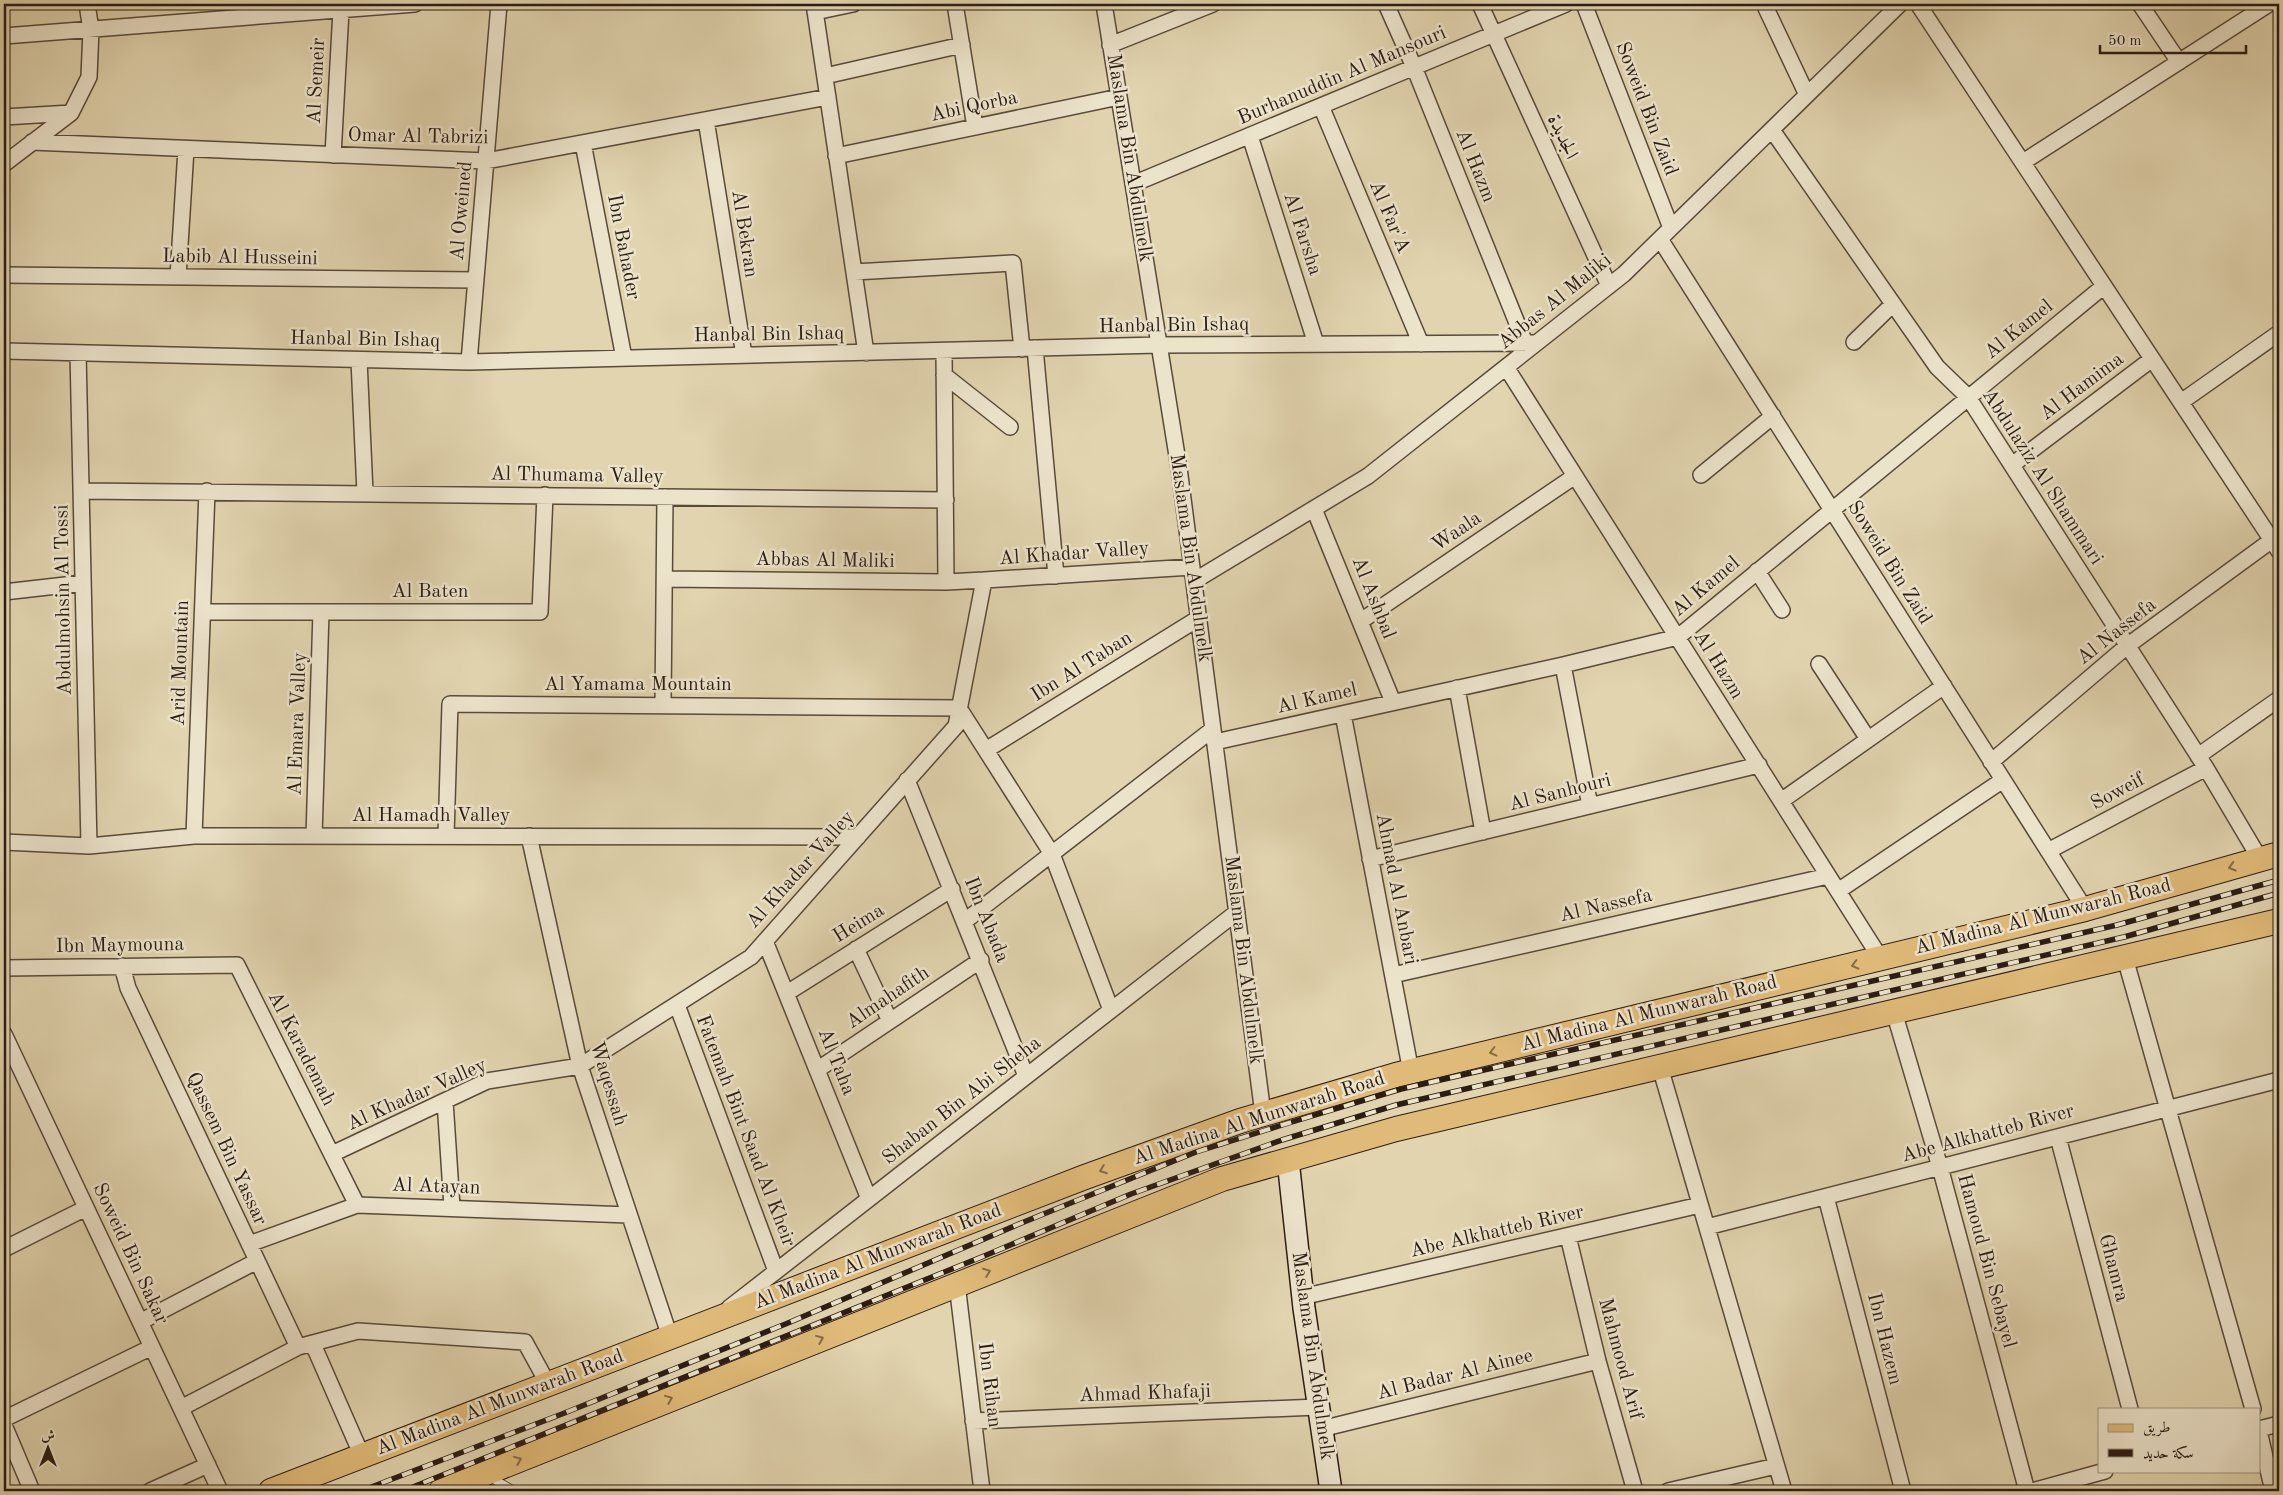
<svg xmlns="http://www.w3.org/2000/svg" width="2283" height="1495" viewBox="0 0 2283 1495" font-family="'Old Standard TT',Amiri,serif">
<rect width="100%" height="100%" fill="#e1d4af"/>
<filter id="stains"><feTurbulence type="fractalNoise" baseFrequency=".004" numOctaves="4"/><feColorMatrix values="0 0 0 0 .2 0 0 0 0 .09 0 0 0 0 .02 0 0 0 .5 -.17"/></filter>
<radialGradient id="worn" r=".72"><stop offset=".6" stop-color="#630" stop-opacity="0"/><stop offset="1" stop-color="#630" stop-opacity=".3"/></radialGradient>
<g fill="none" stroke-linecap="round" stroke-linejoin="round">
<defs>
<path id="service" d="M 490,1477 L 514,1491"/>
<path id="minor" d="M 814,4 L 866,353
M 955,4 L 975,127
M 1104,4 L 1179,468 L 1263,1114
M 1386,4 L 1414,67 L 1525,343
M 1480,4 L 1609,286
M 1584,4 L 1671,228
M 1764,4 L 1807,95
M 1918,4 L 2279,551
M 2140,4 L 2179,62
M 815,12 L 853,4
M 4,36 L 415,4
M 1110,45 L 1213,4
M 825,76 L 962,45
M 1321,106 L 1421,344
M 4,117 L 71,113
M 706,120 L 744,355
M 1772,130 L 1937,367 L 1968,397 L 2206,768 L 2260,859
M 1250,136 L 1316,344
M 32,142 L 486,161 L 828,97
M 583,143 L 624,358
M 333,155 L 341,10
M 836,156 L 1119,97
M 2023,162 L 2269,4
M 4,164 L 71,113 L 89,77 L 91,30 L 87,4
M 1133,184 L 1566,4
M 1660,239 L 2085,909
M 854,272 L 1013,263 L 1022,349
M 4,275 L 476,280
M 178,277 L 186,149
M 1854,342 L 1893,304
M 1035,348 L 1056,576
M 4,351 L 469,362 L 1159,345 L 1536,343
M 944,351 L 946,582
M 78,353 L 89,846
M 359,360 L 365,493
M 469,362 L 499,4
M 1506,367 L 1881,959
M 944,375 L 1010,427
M 2181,402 L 2279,333
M 2012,465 L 2152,359
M 1701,475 L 1773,416
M 81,491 L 946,500
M 1314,509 L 1393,702
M 1757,571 L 1782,610
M 665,579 L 946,582 L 984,580
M 1194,581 L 1368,476 L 1624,274 L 1900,4
M 4,592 L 83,583
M 203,612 L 540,612 L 545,495
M 1361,621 L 1575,476
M 1819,664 L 1868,739
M 1563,665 L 1590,806
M 1457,688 L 1483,832
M 663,705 L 665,497
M 1343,714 L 1411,1072
M 1215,742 L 1563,665 L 1678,637 L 2104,286
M 986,750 L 1199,618
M 2198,756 L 2279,699
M 1991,762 L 2127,646 L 2272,540
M 907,780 L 1026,1076
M 1781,801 L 1944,686
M 194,836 L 207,491
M 314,836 L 321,612
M 446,836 L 450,704 L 959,708 L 1052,854 L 1111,1010
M 529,836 L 580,1066 L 670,1337
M 4,842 L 89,846 L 194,836 L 858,837
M 2048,851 L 2206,768
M 1370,859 L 1759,765
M 1838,891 L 2003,780
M 965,921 L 1213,729
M 765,941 L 869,1199
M 856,949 L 890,1021
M 2125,958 L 2253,1409
M 122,966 L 128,988 L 298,1347
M 4,968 L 237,965 L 357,1205
M 1393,975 L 1828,876
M 787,993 L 952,889
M 677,1005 L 776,1271
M 1894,1012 L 1940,1167 L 2027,1491
M 4,1034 L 220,1491
M 1660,1067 L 1784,1491
M 817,1070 L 981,960
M 445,1101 L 452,1207
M 2058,1137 L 2130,1409
M 332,1154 L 487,1081 L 580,1066 L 751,957 L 956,726 L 984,580 L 1192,567
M 1826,1197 L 1903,1491
M 1707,1227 L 2279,1080
M 1568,1236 L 1598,1361 L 1635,1491
M 249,1244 L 357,1205 L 629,1215
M 4,1249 L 86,1208
M 957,1284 L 982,1491
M 1302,1297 L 1700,1205
M 729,1308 L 1237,912
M 140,1322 L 257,1261
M 311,1344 L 316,1351 L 362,1456
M 181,1408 L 298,1347 L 358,1331 L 525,1342 L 548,1384
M 4,1419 L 152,1347
M 973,1421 L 1318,1407
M 4,1425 L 32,1491
M 1321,1429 L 1598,1361
M 2259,1429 L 2279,1424
M 2259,1431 L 2273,1491
M 150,1491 L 208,1465
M 1668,1491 L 1776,1466
M 2032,1491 L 2105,1471"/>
<path id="secondary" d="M 1288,1160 L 1304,1308 L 1331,1491"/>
<path id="primary" d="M 271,1491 L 1085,1177 L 1240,1121 L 1396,1075 L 2085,909 L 2279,854
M 441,1491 L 1222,1179 L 1396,1129 L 2279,921"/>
</defs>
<!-- service casing -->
<use href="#service" stroke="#584a3b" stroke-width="10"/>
<!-- minor casing -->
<use href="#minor" stroke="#584a3b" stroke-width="18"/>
<!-- secondary casing -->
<use href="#secondary" stroke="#2b1c14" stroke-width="24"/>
<!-- primary casing -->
<use href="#primary" stroke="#2b1c14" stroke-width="26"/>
<!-- service -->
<use href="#service" stroke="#ece3cb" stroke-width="8"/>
<!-- minor -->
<use href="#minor" stroke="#ece3cb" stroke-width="15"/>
<!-- secondary -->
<use href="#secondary" stroke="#ece3cb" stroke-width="21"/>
<!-- primary -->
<use href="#primary" stroke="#e0ba78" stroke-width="24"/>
<defs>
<path id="rail" d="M 361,1491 L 562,1414 L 788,1323 L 1019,1224 L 1196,1152 L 1282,1125 L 1401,1089 L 2117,925 L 2279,880
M 403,1491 L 984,1256 L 1131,1194 L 1282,1140 L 1396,1105 L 2124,937 L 2279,893"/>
</defs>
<!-- rail casing -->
<use href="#rail" stroke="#2b1c14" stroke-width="5.5"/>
<!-- rail -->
<use href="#rail" stroke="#ece3cb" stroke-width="4" stroke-dasharray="11" stroke-linecap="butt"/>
</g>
<!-- one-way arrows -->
<defs><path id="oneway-chevron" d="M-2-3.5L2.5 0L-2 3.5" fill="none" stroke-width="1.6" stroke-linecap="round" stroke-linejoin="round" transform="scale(1.25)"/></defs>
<g stroke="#866b46">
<use href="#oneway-chevron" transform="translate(2232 867) rotate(164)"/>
<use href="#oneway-chevron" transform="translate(1855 965) rotate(166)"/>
<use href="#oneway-chevron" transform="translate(1493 1052) rotate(166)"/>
<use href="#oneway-chevron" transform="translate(1103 1170) rotate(160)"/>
<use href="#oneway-chevron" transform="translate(987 1272) rotate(-21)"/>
<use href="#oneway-chevron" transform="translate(820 1339) rotate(-22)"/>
<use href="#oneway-chevron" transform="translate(669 1399) rotate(-22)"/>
<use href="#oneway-chevron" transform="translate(518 1460) rotate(-22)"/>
</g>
<g text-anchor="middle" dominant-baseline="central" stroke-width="5" stroke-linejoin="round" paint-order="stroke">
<!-- street labels -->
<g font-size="20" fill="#2b1c14" stroke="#ece3cb">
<text transform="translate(1342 76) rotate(-23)">Burhanuddin Al Mansouri</text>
<text transform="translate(317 81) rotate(-87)">Al Semeir</text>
<text transform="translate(974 107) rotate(-12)">Abi Qorba</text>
<text transform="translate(1646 109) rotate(69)">Soweid Bin Zaid</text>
<text transform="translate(418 137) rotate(1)">Omar Al Tabrizi</text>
<text transform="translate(1562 137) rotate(65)">الجديدة</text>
<text transform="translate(1129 158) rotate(81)">Maslama Bin Abdulmelk</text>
<text transform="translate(1475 166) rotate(68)">Al Hazm</text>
<text transform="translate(462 211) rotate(-85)">Al Oweined</text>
<text transform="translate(1389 217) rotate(67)">Al Far'A</text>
<text transform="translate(744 234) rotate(81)">Al Bekran</text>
<text transform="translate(1302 234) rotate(72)">Al Farsha</text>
<text transform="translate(623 247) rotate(79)">Ibn Bahader</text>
<text transform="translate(240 258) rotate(1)">Labib Al Husseini</text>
<text transform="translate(1555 302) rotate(-39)">Abbas Al Maliki</text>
<text transform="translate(1174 326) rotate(-1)">Hanbal Bin Ishaq</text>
<text transform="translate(2019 330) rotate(-39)">Al Kamel</text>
<text transform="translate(769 335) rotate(-1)">Hanbal Bin Ishaq</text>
<text transform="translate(365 340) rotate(1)">Hanbal Bin Ishaq</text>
<text transform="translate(2082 387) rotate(-37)">Al Hamima</text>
<text transform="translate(577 476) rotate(1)">Al Thumama Valley</text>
<text transform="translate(2042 477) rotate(57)">Abdulaziz Al Shammari</text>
<text transform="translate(1457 532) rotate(-34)">Waala</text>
<text transform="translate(1074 554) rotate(-4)">Al Khadar Valley</text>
<text transform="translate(1190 558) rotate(82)">Maslama Bin Abdulmelk</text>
<text transform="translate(825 561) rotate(1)">Abbas Al Maliki</text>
<text transform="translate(1889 563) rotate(58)">Soweid Bin Zaid</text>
<text transform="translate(1706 587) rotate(-40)">Al Kamel</text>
<text x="430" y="592">Al Baten</text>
<text transform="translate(1373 598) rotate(68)">Al Ashbal</text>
<text transform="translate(64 600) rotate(-91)">Abdulmohsin Al Tossi</text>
<text transform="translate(2117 632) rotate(-38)">Al Nassefa</text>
<text transform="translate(181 663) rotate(-88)">Arid Mountain</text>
<text transform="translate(1718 665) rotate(58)">Al Hazm</text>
<text transform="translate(1082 667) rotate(-32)">Ibn Al Taban</text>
<text x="638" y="685">Al Yamama Mountain</text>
<text transform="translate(1317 699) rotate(-13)">Al Kamel</text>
<text transform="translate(298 724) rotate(-88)">Al Emara Valley</text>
<text transform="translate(2118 792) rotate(-28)">Soweif</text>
<text transform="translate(1560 793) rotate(-14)">Al Sanhouri</text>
<text x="431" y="816">Al Hamadh Valley</text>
<text transform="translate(801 870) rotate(-48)">Al Khadar Valley</text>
<text transform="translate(1396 889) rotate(79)">Ahmad Al Anbari</text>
<text transform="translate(1606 906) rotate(-13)">Al Nassefa</text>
<text transform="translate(2043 917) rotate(-14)">Al Madina Al Munwarah Road</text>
<text transform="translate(986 920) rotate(68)">Ibn Abada</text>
<text transform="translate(859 924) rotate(-32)">Heima</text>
<text transform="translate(120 946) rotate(-1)">Ibn Maymouna</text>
<text transform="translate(1243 960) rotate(83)">Maslama Bin Abdulmelk</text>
<text transform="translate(888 998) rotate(-34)">Almahafith</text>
<text transform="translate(1649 1014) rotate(-14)">Al Madina Al Munwarah Road</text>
<text transform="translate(301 1049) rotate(63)">Al Karademah</text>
<text transform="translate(836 1062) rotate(68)">Al Taha</text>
<text transform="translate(608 1084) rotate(73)">Waqessah</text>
<text transform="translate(417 1095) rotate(-24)">Al Khadar Valley</text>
<text transform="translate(962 1101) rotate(-38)">Shaban Bin Abi Sheha</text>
<text transform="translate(1259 1119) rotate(-18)">Al Madina Al Munwarah Road</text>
<text transform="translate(745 1131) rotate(69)">Fatemah Bint Saad Al Kheir</text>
<text transform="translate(1988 1134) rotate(-15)">Abe Alkhatteb River</text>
<text transform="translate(226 1149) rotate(65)">Qassem Bin Yassar</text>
<text transform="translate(436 1187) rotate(2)">Al Atayan</text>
<text transform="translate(1497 1232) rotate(-13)">Abe Alkhatteb River</text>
<text transform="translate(130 1254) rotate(65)">Soweid Bin Sakar</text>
<text transform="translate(878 1257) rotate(-21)">Al Madina Al Munwarah Road</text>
<text transform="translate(1986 1261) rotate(75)">Hamoud Bin Sebayel</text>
<text transform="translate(2113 1268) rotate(75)">Ghamra</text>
<text transform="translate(1884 1339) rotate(76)">Ibn Hazem</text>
<text transform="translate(1312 1356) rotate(82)">Maslama Bin Abdulmelk</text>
<text transform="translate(1620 1359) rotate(75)">Mahmood Arif</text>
<text transform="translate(1455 1375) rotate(-14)">Al Badar Al Ainee</text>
<text transform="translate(989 1385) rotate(83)">Ibn Rihan</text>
<text transform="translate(1145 1394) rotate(-2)">Ahmad Khafaji</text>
<text transform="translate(500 1403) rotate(-21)">Al Madina Al Munwarah Road</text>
</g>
</g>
<!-- margin -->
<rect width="2283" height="1495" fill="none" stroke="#e1d4af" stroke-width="20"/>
<rect x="5" y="5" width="2273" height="1485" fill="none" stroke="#2b1c14" stroke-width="2.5"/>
<rect x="10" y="10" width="2263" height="1475" fill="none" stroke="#2b1c14"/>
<!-- legend -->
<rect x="2098" y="1408" width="162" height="65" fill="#ece3cb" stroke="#9f9382"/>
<rect x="2108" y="1424" width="25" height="8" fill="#e0ba78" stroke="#9f9382"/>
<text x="2143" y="1432" font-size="15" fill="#2b1c14">طريق</text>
<rect x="2108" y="1449" width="25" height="8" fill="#2b1c14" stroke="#9f9382"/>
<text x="2143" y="1458" font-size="15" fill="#2b1c14">سكة حديد</text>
<!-- north arrow -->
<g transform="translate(48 1448)" stroke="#ece3cb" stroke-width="4" paint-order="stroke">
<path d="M0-4L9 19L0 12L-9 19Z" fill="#2b1c14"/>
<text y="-8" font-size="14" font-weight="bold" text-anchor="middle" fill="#2b1c14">ش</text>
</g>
<!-- scale -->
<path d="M2100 45v8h146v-8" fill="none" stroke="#2b1c14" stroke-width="2.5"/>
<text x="2108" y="45" font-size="15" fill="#2b1c14" stroke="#ece3cb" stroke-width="4" paint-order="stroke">50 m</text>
<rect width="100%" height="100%" filter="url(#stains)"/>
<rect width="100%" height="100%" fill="url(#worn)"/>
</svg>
